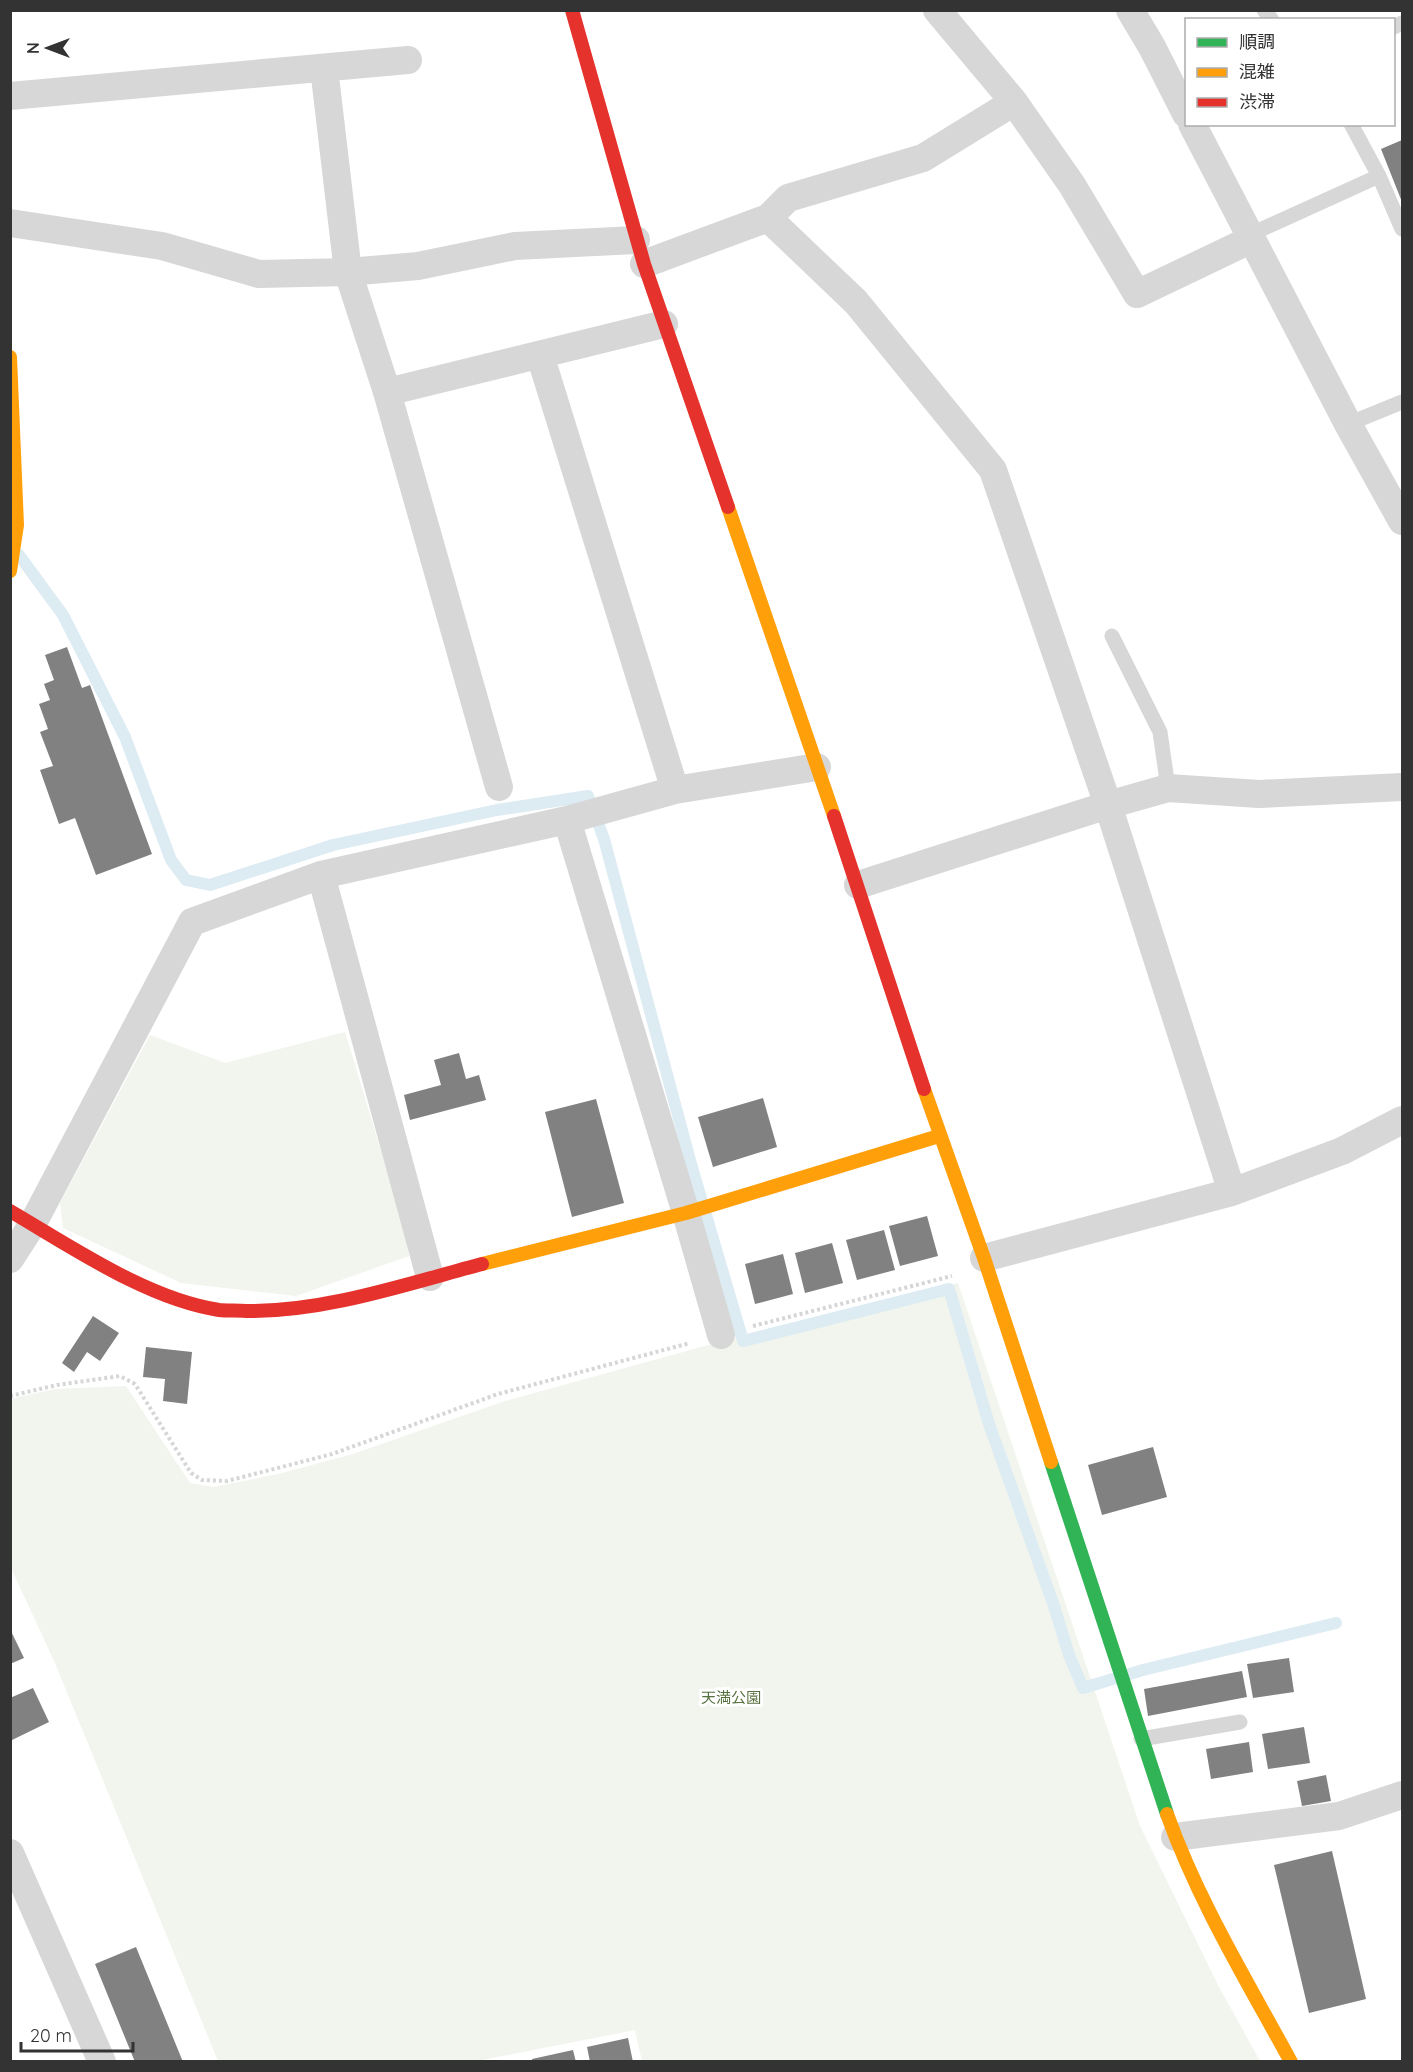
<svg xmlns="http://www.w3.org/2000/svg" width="1413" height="2072" viewBox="0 0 1413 2072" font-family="Quicksand,'Noto Sans JP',sans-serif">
<rect width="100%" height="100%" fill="#fff"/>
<!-- green -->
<path fill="#f1f5ed" d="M 345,1032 L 405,1230 L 409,1256 L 296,1296 L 181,1283 L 63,1228 L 60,1203 L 150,1035 L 225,1063 Z
M 958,1283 L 1140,1826 L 1219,1987 L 1260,2061 L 642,2061 L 635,2030 L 477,2061 L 218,2061 L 55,1663 L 11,1568 L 10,1399 L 55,1389 L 126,1386 L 190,1483 L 214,1487 L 278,1474 L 353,1454 L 502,1402 L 734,1338 Z"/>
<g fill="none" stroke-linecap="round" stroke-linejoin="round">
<!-- stream -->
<path stroke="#ddebf3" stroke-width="12" d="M 19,555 L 63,615 L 125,737 L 171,860 L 186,880 L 210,885 L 333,845 L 497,810 L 588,796 L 604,839 L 691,1164 L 743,1341 L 949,1289 L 989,1424 L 1054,1606 L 1069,1655 L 1083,1688 L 1143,1670 L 1336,1623"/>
</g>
<!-- building -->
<path fill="#818181" d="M 1402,140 L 1402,202 L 1381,149 Z
M 67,647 L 82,688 L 90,685 L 152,854 L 96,875 L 75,818 L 59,824 L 40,770 L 53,766 L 40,732 L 48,729 L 39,704 L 50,700 L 44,684 L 54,680 L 45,655 Z
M 459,1053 L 466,1079 L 479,1075 L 486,1100 L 410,1120 L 404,1095 L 441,1085 L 434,1060 Z
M 763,1098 L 777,1147 L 713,1167 L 698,1117 Z
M 596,1099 L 624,1203 L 572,1217 L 545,1112 Z
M 927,1216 L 938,1256 L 900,1266 L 889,1226 Z
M 884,1230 L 895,1270 L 857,1280 L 846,1240 Z
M 832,1243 L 843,1283 L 805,1293 L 795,1253 Z
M 783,1254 L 793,1294 L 755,1304 L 745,1264 Z
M 93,1316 L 119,1333 L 100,1361 L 87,1352 L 74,1372 L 62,1363 Z
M 146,1347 L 192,1352 L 187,1404 L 163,1401 L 165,1379 L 143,1377 Z
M 1153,1447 L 1167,1497 L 1102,1515 L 1088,1465 Z
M 10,1629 L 24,1658 L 10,1664 Z
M 1289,1658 L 1294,1692 L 1253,1698 L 1247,1664 Z
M 1242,1671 L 1247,1697 L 1148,1716 L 1144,1689 Z
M 33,1688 L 49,1722 L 10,1741 L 10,1698 Z
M 1304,1727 L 1310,1763 L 1268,1769 L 1262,1734 Z
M 1249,1742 L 1253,1772 L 1211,1779 L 1206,1749 Z
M 1326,1775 L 1331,1801 L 1302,1806 L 1297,1781 Z
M 1332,1851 L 1366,1999 L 1309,2013 L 1274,1865 Z
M 136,1947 L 183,2062 L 135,2062 L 95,1964 Z
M 628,2038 L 633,2062 L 590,2062 L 587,2047 Z
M 573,2050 L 576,2062 L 533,2062 L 532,2059 Z"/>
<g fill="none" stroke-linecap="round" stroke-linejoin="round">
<!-- path -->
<path stroke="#d6d6d6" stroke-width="4" stroke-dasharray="3 3" stroke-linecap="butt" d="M 753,1326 L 952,1276
M 10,1396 L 57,1385 L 120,1376 L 135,1384 L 191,1473 L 202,1480 L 227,1481 L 332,1454 L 498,1394 L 690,1343"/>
<!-- lane -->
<path stroke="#d7d7d7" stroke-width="15" d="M 1264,10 L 1272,20
M 1394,27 L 1402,23
M 1351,124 L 1379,176 L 1402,229
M 1249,235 L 1379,176
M 1348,424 L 1402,402
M 1112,636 L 1160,732 L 1168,788
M 1141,1739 L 1240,1722"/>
<!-- street -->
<path stroke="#d7d7d7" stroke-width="28" d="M 937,10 L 1014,102 L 1072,185 L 1137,294 L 1250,240
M 1130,10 L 1152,47 L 1186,114
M 324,68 L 348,272 L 387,392 L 499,787
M 10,96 L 408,60
M 1192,124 L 1348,424 L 1402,521
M 768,218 L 788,198 L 923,158 L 1014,102
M 10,223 L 162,246 L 259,274 L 348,272 L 418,266 L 515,246 L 636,240
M 644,264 L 768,218 L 856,302 L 993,470 L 1108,805 L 1232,1192
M 540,355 L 675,790
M 387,392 L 664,324
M 567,820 L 675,790 L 817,767
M 321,875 L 430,1277
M 858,885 L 1108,805 L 1168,788 L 1259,794 L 1402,787
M 984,1258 L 1232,1192 L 1342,1151 L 1402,1120
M 10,1259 L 32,1225 L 192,922 L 321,875 L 567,820 L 686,1213 L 721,1335
M 1175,1837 L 1339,1816 L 1402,1795
M 10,1853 L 102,2062"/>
<!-- fast -->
<path stroke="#30b455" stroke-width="14" d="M 1051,1462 L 1167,1814"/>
<!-- slow -->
<path stroke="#ff9f0a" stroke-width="14" d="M 10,357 L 17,525 L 10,571
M 728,507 L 834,816
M 924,1089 L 984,1258 L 1051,1462
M 482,1264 L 686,1213 L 939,1136
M 1167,1814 C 1198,1901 1247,1981 1291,2062"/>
<!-- jam -->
<path stroke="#e5322d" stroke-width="14" d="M 572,10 L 644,264 L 728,507
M 834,816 L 924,1089
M 10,1211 C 72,1247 147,1299 219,1310 C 228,1311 237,1310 246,1311 C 325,1312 406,1284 482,1264"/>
</g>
<g text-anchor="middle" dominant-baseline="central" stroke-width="6" stroke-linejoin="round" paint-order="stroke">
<!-- park labels -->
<g font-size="15" fill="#56703f" stroke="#fff">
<text x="731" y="1697">天満公園</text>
</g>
</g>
<!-- border -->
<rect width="1413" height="2072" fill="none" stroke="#333333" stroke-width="24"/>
<!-- legend -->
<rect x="1185" y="18" width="210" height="108" fill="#ffffff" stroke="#adadad" stroke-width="1.5"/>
<rect x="1197" y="38" width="30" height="9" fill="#30b455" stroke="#adadad" stroke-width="1.5"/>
<text x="1239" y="48" font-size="18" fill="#333333">順調</text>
<rect x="1197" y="68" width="30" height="9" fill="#ff9f0a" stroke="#adadad" stroke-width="1.5"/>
<text x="1239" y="78" font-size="18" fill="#333333">混雑</text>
<rect x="1197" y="98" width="30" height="9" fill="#e5322d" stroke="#adadad" stroke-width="1.5"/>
<text x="1239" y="108" font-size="18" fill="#333333">渋滞</text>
<!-- north arrow -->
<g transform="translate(48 48) rotate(270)" stroke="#ffffff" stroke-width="4.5" paint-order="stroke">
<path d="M0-4.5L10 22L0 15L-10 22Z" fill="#333333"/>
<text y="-9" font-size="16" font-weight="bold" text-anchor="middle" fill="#333333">N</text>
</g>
<!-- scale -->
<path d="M21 2042v9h112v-9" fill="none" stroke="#333333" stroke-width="3"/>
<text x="30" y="2042" font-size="18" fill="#333333" stroke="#ffffff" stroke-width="4.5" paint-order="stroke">20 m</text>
</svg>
